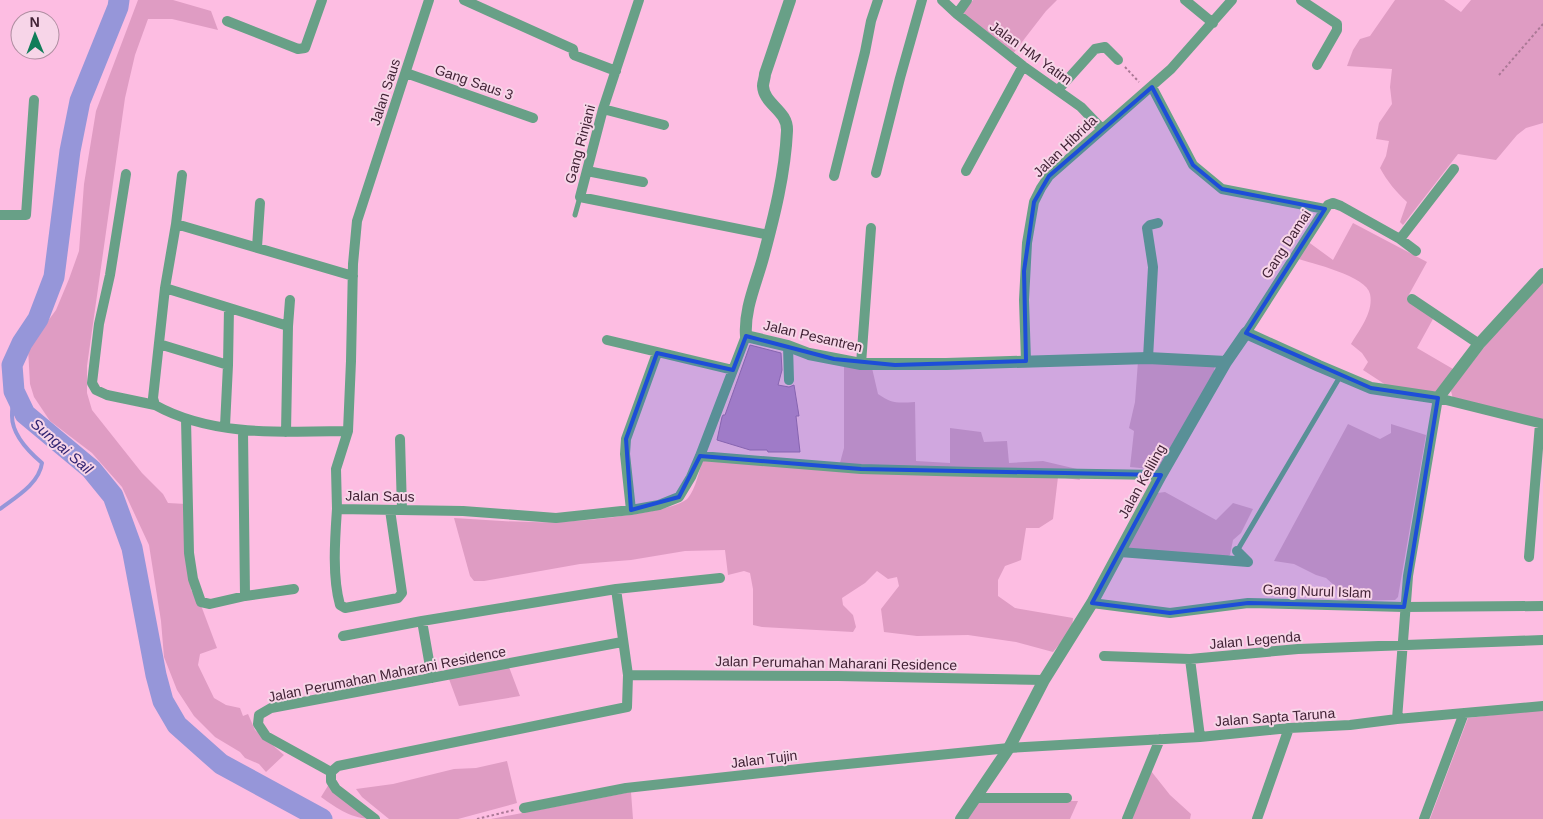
<svg xmlns="http://www.w3.org/2000/svg" width="1543" height="819" viewBox="0 0 1543 819" font-family="Helvetica,sans-serif">
<rect width="100%" height="100%" fill="#fdbde2"/>
<!-- green -->
<path fill="#df9cc3" d="M 138,0 L 173,0 L 211,11 L 218,30 L 172,19 L 148,19 L 135,55 L 125,98 L 87,366 L 87,393 L 92,410 L 142,473 L 163,494 L 168,503 L 186,504 L 186,524 L 191,590 L 202,608 L 217,648 L 200,654 L 198,665 L 214,698 L 226,705 L 240,708 L 243,716 L 248,714 L 255,730 L 284,755 L 266,772 L 259,764 L 245,758 L 240,752 L 215,737 L 194,716 L 177,690 L 164,657 L 161,621 L 149,545 L 122,487 L 92,453 L 50,421 L 34,397 L 30,384 L 28,348 L 56,310 L 69,279 L 79,251 L 84,184 L 96,111 Z
M 973,0 L 1057,0 L 1046,11 L 1012,55 L 961,15 Z
M 1395,0 L 1444,0 L 1461,12 L 1471,0 L 1543,0 L 1543,123 L 1526,128 L 1517,135 L 1496,160 L 1458,154 L 1403,225 L 1400,222 L 1407,202 C 1396,192 1387,181 1380,168 L 1386,156 L 1389,141 L 1376,139 L 1379,123 L 1392,104 L 1390,87 L 1392,69 L 1347,66 L 1353,50 L 1360,39 L 1370,36 Z
M 1353,223 L 1427,262 L 1407,298 L 1433,319 L 1417,348 L 1453,369 L 1437,395 L 1386,385 L 1363,370 L 1368,362 L 1362,353 L 1351,344 C 1359,330 1374,312 1370,294 C 1367,276 1311,263 1295,258 L 1307,241 L 1333,260 Z
M 1543,278 L 1543,421 L 1453,399 L 1451,391 L 1453,387 L 1515,308 Z
M 1138,361 L 1215,365 L 1214,372 L 1160,470 L 1130,467 L 1134,431 L 1129,428 L 1135,402 Z
M 844,366 L 872,368 L 878,394 C 892,404 898,403 915,402 L 916,461 L 950,463 L 950,428 L 981,432 L 984,442 L 1007,441 L 1009,463 L 1043,461 L 1077,469 L 1080,480 L 1058,477 L 1053,519 L 1039,528 L 1026,528 L 1021,560 L 1005,566 L 998,580 L 998,596 L 1015,608 L 1073,618 L 1072,629 L 1053,652 L 1016,642 L 968,635 L 917,636 L 884,632 L 881,609 L 899,586 L 897,577 L 888,579 L 877,571 L 865,583 L 842,598 L 843,605 L 853,615 L 856,627 L 853,632 L 762,627 L 753,625 L 753,589 L 750,573 L 744,571 L 728,575 L 725,550 L 685,551 L 631,560 L 580,564 L 484,581 L 474,581 L 470,576 L 454,518 C 487,520 520,523 554,522 C 577,522 675,513 688,498 C 696,488 699,471 703,459 L 838,470 L 844,448 Z
M 1348,424 L 1380,439 L 1391,433 L 1391,424 L 1426,435 L 1398,597 L 1395,600 L 1349,601 L 1339,596 L 1335,586 L 1326,578 L 1316,575 L 1294,564 L 1274,561 Z
M 1165,492 L 1216,520 L 1233,503 L 1253,509 L 1241,533 L 1233,540 L 1230,555 L 1225,558 L 1124,549 L 1157,493 Z
M 509,667 L 520,696 L 459,706 L 449,679 Z
M 1543,709 L 1543,819 L 1430,819 L 1468,718 Z
M 507,761 L 517,803 L 458,819 L 389,819 L 362,797 L 356,789 L 393,784 L 454,769 L 476,768 Z
M 1151,771 L 1170,795 L 1191,814 L 1190,819 L 1131,819 Z
M 329,784 L 373,819 C 352,819 338,809 321,797 Z
M 631,792 L 633,819 L 491,819 Z
M 1078,801 L 1070,819 L 966,819 L 977,802 Z"/>
<g fill="none" stroke-linecap="round" stroke-linejoin="round">
<!-- stream -->
<path stroke="#9696d9" stroke-width="4" d="M 0,509 C 16,497 39,484 42,463 C 29,452 12,434 12,416 C 12,408 13,399 14,391"/>
<!-- river -->
<path stroke="#9696d9" stroke-width="21" d="M 119,0 L 118,7 L 80,101 L 70,151 L 54,277 L 38,319 L 22,343 L 12,365 L 14,391 L 25,414 L 91,469 L 113,496 L 132,548 L 156,675 L 163,701 L 177,725 L 221,764 L 322,819"/>
</g>
<!-- building -->
<path fill="#c086c5" stroke="#a16aa7" d="M 750,345 L 781,353 L 782,370 L 778,385 L 789,387 L 794,385 L 799,416 L 796,416 L 800,452 L 768,452 L 767,450 L 750,450 L 717,440 L 722,417 L 723,415 L 725,415 Z"/>
<g fill="none" stroke-linecap="round" stroke-linejoin="round">
<!-- path -->
<path stroke="#aa7895" stroke-width="2" stroke-dasharray="2.5 2.5" stroke-linecap="butt" d="M 1125,67 L 1139,82
M 1499,75 L 1543,24
M 477,819 L 514,810"/>
<!-- service -->
<path stroke="#68a087" stroke-width="5" d="M 575,215 L 580,197
M 1237,551 L 1341,375"/>
<!-- minor -->
<path stroke="#68a087" stroke-width="10" d="M 429,0 L 357,221 L 353,264 L 351,361 L 348,431 L 336,469 L 337,509 L 463,511 L 556,518 L 631,510 L 659,505 L 679,497 L 691,477 L 700,456 L 746,336
M 464,0 L 573,49 L 574,55 L 616,71
M 639,0 L 603,109 L 580,197 L 769,235
M 942,0 L 957,14 L 1023,66 L 1081,107 L 1102,129
M 1185,0 L 1213,23
M 1301,0 L 1337,24 L 1337,30 L 1317,65
M 957,14 L 967,0
M 227,21 L 298,49 L 305,48 L 322,0
M 406,73 L 533,118
M 1152,87 L 1193,165 L 1222,189 L 1325,209
M 1058,90 L 1095,49 L 1105,47 L 1118,60
M 603,109 L 664,125
M 587,171 L 643,182
M 966,171 L 1023,66
M 876,173 L 900,78 L 922,0
M 126,174 L 110,275 L 99,324 L 92,383 L 96,390 L 107,395 L 155,405
M 834,176 L 865,52 L 871,21 L 878,0
M 0,215 L 26,215 L 34,100
M 176,224 L 182,175
M 1400,239 L 1454,169
M 257,247 L 260,203
M 165,288 L 288,326 L 286,432
M 1412,299 L 1479,344
M 288,326 L 290,300
M 1246,333 L 1328,205 L 1333,203 L 1341,206 L 1400,239 L 1416,251
M 607,340 L 733,370
M 159,344 L 228,365
M 788,346 L 789,380
M 1148,358 L 1153,267 L 1147,228 L 1150,225 L 1158,223
M 1026,361 L 1024,300 L 1027,243 L 1034,202 L 1041,188 L 1049,176 L 1171,69 L 1232,0
M 861,364 L 871,228
M 186,419 L 189,553 L 193,579 L 201,602 L 210,604 L 245,596 L 294,589
M 225,426 L 228,365 L 229,308
M 243,431 L 245,596
M 348,431 C 285,432 212,437 155,405 L 153,398 L 165,288 L 176,224 L 353,276
M 400,439 L 402,510
M 700,456 L 861,469 L 974,472 L 1161,475
M 337,509 C 335,538 332,577 340,605 L 345,608 L 398,598 L 402,593 L 390,510
M 631,510 L 625,454 L 626,439 L 657,353
M 1237,551 L 1248,562
M 1120,552 L 1248,562
M 1529,557 L 1540,424
M 1092,603 L 1170,613 L 1248,603 L 1404,607 L 1543,606
M 422,621 L 432,678
M 343,636 L 422,621 L 616,589 L 720,578
M 1104,656 L 1190,659 L 1298,649 L 1543,640
M 1190,659 L 1200,737
M 628,675 L 838,676 L 1044,680
M 1397,719 L 1408,576 L 1438,398 L 1543,424
M 331,772 L 266,736 L 258,724 L 259,715 L 271,708 L 622,642
M 331,772 L 338,766 L 627,707 L 628,675 L 616,589
M 331,772 L 331,781 L 336,789 L 375,819
M 976,798 L 1067,798
M 524,808 L 626,788 L 817,767 L 1009,748 L 1200,737 L 1289,728 L 1350,725 L 1397,719 L 1543,706
M 1127,819 L 1160,739
M 1257,819 L 1289,728
M 1424,819 L 1464,713"/>
<!-- tertiary -->
<path stroke="#68a087" stroke-width="12" d="M 790,0 L 765,74 C 765,78 763,82 763,86 C 764,105 788,110 787,131 C 785,174 774,217 763,258 C 756,284 744,309 746,336 L 788,346 L 809,354 L 861,364 L 946,364 L 1148,358 L 1226,362
M 961,819 L 1009,748 L 1044,680 L 1092,603 L 1161,475 L 1226,362 L 1246,333 L 1319,366 L 1371,388 L 1438,398 L 1479,344 L 1543,274"/>
</g>
<!-- marked area -->
<path fill="#1d4ed8" fill-opacity="0.2" stroke="#1d4ed8" stroke-width="4" stroke-linejoin="round" d="M 1152,87 L 1193,165 L 1222,189 L 1325,209 L 1246,333 L 1371,388 L 1438,398 L 1404,607 L 1248,603 L 1170,613 L 1092,603 L 1161,475 L 861,469 L 700,456 L 679,497 L 631,510 L 626,439 L 657,353 L 733,370 L 746,336 L 834,359 L 895,365 L 1026,361 L 1024,271 L 1034,202 L 1049,176 Z"/>
<g text-anchor="middle" dominant-baseline="central" stroke-width="4" stroke-linejoin="round" paint-order="stroke">
<!-- street labels -->
<g font-size="14" fill="#422336" stroke="#f7d5e8">
<text transform="translate(1031 53) rotate(36)">Jalan HM Yatim</text>
<text transform="translate(474 82) rotate(19)">Gang Saus 3</text>
<text transform="translate(385 92) rotate(-72)">Jalan Saus</text>
<text transform="translate(580 144) rotate(-75)">Gang Rinjani</text>
<text transform="translate(1065 146) rotate(-44)">Jalan Hibrida</text>
<text transform="translate(1286 244) rotate(-57)">Gang Damai</text>
<text transform="translate(813 336) rotate(13)">Jalan Pesantren</text>
<text transform="translate(1142 481) rotate(-61)">Jalan Keliling</text>
<text transform="translate(380 496) rotate(1)">Jalan Saus</text>
<text transform="translate(1317 591) rotate(2)">Gang Nurul Islam</text>
<text transform="translate(1255 640) rotate(-5)">Jalan Legenda</text>
<text transform="translate(836 663) rotate(1)">Jalan Perumahan Maharani Residence</text>
<text transform="translate(387 674) rotate(-11)">Jalan Perumahan Maharani Residence</text>
<text transform="translate(1275 717) rotate(-4)">Jalan Sapta Taruna</text>
<text transform="translate(764 759) rotate(-7)">Jalan Tujin</text>
</g>
<!-- water labels -->
<g font-size="15" font-style="italic" fill="#302472" stroke="#f7d5e8">
<text transform="translate(62 446) rotate(41)">Sungai Sail</text>
</g>
</g>
<!-- north arrow -->
<g transform="translate(35 35) rotate(359)"><circle r="24" fill="#f7d5e8" stroke="#af8ea1"/>
<path d="M0-4L9 19L0 12L-9 19Z" fill="#107d59"/>
<text y="-8" font-size="14" font-weight="bold" text-anchor="middle" fill="#422336">N</text>
</g>
</svg>
